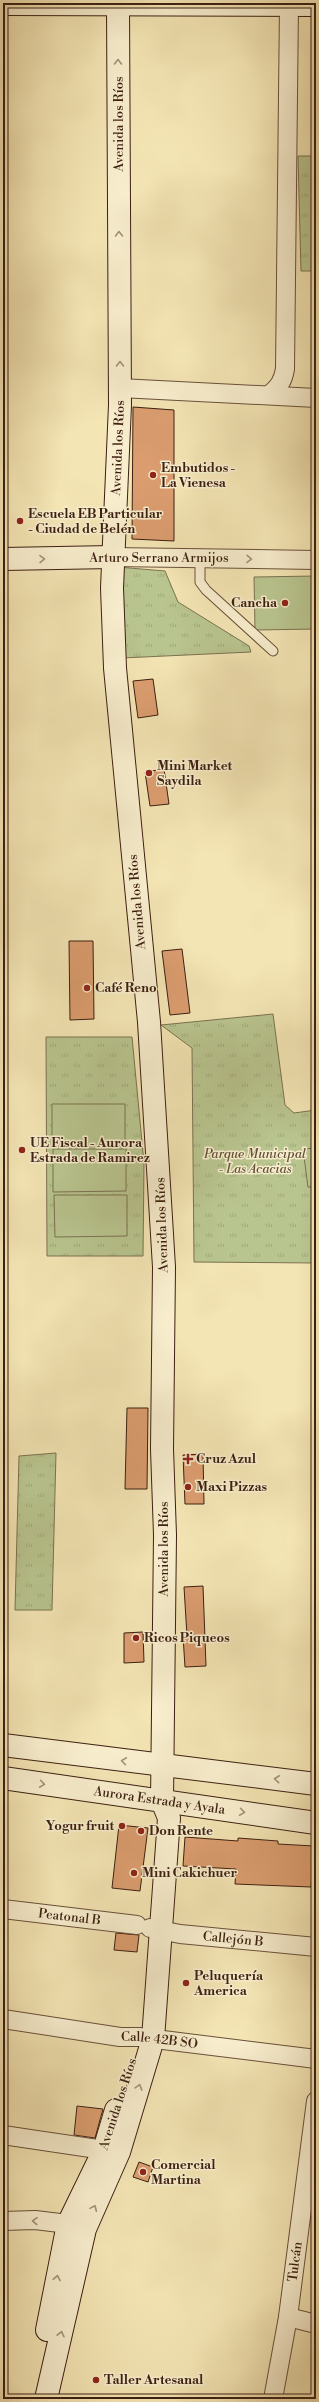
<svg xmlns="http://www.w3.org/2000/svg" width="319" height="2402" viewBox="0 0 319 2402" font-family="'Libre Bodoni',serif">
<defs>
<pattern id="park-tufts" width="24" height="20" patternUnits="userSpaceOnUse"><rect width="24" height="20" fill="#b9c58f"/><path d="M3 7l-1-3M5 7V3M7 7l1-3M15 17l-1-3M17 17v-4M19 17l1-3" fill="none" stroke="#a0a97a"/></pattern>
</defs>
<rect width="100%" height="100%" fill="#f4e5b4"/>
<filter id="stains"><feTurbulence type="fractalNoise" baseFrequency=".005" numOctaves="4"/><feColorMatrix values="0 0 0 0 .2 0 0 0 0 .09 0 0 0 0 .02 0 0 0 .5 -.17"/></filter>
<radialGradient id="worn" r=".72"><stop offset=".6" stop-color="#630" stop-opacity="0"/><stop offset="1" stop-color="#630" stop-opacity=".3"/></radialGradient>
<!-- park -->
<path fill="url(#park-tufts)" stroke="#7a7250" d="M 298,156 L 316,156 L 316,271 L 301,271 Z
M 118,567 L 165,571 L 178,602 L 249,646 L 251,652 L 122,658 Z
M 273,1014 L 285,1105 L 294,1113 L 316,1110 L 316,1263 L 194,1262 L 192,1048 L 161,1025 Z
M 46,1037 L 132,1037 L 144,1163 L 143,1256 L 47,1256 Z
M 56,1453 L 52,1610 L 15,1610 L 19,1456 Z"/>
<!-- garden -->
<path fill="#b9c58f" stroke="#7a7250" d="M 316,576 L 316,629 L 255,630 L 254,577 Z
M 52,1104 L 125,1104 L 125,1146 L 52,1146 Z
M 316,1148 L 316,1187 L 308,1187 L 303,1149 Z
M 53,1149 L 126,1149 L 126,1191 L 53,1192 Z
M 54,1195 L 127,1195 L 127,1236 L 55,1237 Z"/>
<!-- building -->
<path fill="#db9d6f" stroke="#3c1f11" d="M 133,407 L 174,410 L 174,541 L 132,539 Z
M 153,679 L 158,715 L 138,718 L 133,681 Z
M 164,769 L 169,804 L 150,806 L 145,772 Z
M 69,941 L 93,941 L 94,1019 L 70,1020 Z
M 182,949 L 190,1013 L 170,1015 L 162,951 Z
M 127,1408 L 148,1408 L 147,1489 L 125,1489 Z
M 203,1454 L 204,1504 L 185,1504 L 183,1455 Z
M 203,1586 L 206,1666 L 185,1667 L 183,1636 L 187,1636 L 184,1587 Z
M 143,1632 L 144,1662 L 124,1663 L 124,1633 Z
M 119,1825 L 148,1828 L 140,1891 L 112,1888 Z
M 185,1837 L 238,1841 L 238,1838 L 278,1841 L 278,1844 L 314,1846 L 311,1887 L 235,1884 L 236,1869 L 183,1866 Z
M 116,1933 L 139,1935 L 137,1952 L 114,1950 Z
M 77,2106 L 103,2109 L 95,2138 L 74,2135 Z
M 139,2162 L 153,2167 L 148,2182 L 133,2177 Z"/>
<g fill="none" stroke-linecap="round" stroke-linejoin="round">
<defs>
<path id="lane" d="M 200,558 L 200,582 L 206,590 L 273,651"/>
<g id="street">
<path d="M 120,388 L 316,398"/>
<path d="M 269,395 C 279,387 283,381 285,369 L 289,5"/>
<path d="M 112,557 L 316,560"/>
<path id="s1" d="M 3,1909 L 137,1925"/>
<path id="s2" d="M 150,1928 L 180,1934 L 316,1947"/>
<path id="s3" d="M 3,2019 L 120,2037 L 139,2037 L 316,2059"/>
<path d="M 3,2135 L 104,2150"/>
<path d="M 3,2221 L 35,2220 L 68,2224"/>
<path d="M 288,2317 L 316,2324"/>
<path id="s4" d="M 273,2399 L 288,2317 L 316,2101"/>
</g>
<g id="secondary">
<path d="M 3,4 L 316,5"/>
<path d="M 3,559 L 112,557"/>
<path d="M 3,1745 L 316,1784"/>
<path id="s5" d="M 3,1778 L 316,1823"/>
<path d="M 47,2330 L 68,2224 L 104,2150 L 116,2110"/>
<path id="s6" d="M 46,2399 L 85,2229 L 119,2152 L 153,2039 L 169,1818 L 162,1801 L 165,1535 L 162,1449 L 164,1267 L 149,1022 L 115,668 L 112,588 L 120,405 L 118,5"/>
</g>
</defs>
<!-- lane casing -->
<use href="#lane" stroke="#6a503a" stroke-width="11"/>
<!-- street casing -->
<use href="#street" stroke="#6a503a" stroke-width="20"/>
<!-- secondary casing -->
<use href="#secondary" stroke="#3c1f11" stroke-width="24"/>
<!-- lane -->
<use href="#lane" stroke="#f8eece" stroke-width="9"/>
<!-- street -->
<use href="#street" stroke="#f8eece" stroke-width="18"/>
<!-- secondary -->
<use href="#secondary" stroke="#f8eece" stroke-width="22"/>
</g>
<!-- one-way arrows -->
<defs><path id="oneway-chevron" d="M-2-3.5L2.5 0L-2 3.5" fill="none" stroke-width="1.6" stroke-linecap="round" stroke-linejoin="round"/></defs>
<g stroke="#a39179">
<use href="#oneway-chevron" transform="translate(118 62) rotate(-90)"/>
<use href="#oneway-chevron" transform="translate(119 234) rotate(-90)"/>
<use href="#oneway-chevron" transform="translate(120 364) rotate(-90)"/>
<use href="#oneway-chevron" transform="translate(42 559) rotate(-1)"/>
<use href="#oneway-chevron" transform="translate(249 559) rotate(1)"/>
<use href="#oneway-chevron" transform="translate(124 1761) rotate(-172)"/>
<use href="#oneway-chevron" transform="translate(277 1779) rotate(-174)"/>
<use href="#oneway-chevron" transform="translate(42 1784) rotate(8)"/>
<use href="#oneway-chevron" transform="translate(242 1812) rotate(8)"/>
<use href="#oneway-chevron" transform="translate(139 2087) rotate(-73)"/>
<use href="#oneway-chevron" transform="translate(94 2208) rotate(-66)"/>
<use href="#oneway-chevron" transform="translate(35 2221) rotate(-177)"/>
<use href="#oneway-chevron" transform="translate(57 2278) rotate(-79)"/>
<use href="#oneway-chevron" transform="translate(61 2334) rotate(-77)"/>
</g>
<!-- markers -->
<g fill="#8f2418" stroke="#f8eece" stroke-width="1.5">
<circle cx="153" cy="475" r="4"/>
<circle cx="20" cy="521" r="4"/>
<circle cx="285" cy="603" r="4"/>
<circle cx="149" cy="773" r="4"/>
<circle cx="87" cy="988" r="4"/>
<circle cx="22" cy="1150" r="4"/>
<path d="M186 1453h4v4h4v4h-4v4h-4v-4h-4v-4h4z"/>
<circle cx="188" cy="1487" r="4"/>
<circle cx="136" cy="1638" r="4"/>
<circle cx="122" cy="1826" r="4"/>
<circle cx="141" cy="1831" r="4"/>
<circle cx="134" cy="1873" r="4"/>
<circle cx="186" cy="1983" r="4"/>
<circle cx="143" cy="2172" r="4"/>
<circle cx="96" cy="2380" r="4"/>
</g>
<g text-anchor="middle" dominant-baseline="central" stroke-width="3" stroke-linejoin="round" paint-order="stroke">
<!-- street labels -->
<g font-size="13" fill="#3c1f11" stroke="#f8eece">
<text transform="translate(119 124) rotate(-90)">Avenida los Ríos</text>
<text stroke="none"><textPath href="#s6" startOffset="1972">Avenida los Ríos</textPath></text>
<text x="159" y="558">Arturo Serrano Armijos</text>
<text transform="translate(137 902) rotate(-95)">Avenida los Ríos</text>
<text transform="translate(162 1225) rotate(-92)">Avenida los Ríos</text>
<text transform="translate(164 1549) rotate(-90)">Avenida los Ríos</text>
<text stroke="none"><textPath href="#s5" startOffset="158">Aurora Estrada y Ayala</textPath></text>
<text stroke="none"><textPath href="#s1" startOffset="67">Peatonal B</textPath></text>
<text stroke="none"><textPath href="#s2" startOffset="84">Callejón B</textPath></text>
<text stroke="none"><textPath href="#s3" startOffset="158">Calle 42B SO</textPath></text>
<text transform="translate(118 2104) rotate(-72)">Avenida los Ríos</text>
<text stroke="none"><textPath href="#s4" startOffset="139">Tulcán</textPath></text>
</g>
<!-- poi labels -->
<g font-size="13" font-weight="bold" fill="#3c1f11" stroke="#f8eece" text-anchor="start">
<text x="161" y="468">Embutidos -<tspan x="161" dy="15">La Vienesa</tspan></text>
<text x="28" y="514">Escuela EB Particular<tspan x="28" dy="15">- Ciudad de Belén</tspan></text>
<text x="277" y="603" text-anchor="end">Cancha</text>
<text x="157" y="766">Mini Market<tspan x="157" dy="15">Saydila</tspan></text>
<text x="95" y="988">Café Reno</text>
<text x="30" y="1143">UE Fiscal - Aurora<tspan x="30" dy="15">Estrada de Ramirez</tspan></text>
<text x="196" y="1459">Cruz Azul</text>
<text x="196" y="1487">Maxi Pizzas</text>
<text x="144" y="1638">Ricos Piqueos</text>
<text x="114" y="1826" text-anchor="end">Yogur fruit</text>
<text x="149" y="1831">Don Rente</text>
<text x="142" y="1873">Mini Cakichuer</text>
<text x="194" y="1976">Peluquería<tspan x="194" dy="15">America</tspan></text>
<text x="151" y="2165">Comercial<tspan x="151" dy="15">Martina</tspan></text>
<text x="104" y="2380">Taller Artesanal</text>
</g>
<!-- park labels -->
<g font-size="13" font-style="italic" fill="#625137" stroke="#f8eece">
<text x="255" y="1154">Parque Municipal<tspan x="255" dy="15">- Las Acacias</tspan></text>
</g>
</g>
<!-- margin -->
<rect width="319" height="2402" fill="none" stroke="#f4e5b4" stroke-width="16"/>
<rect x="4" y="4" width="311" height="2394" fill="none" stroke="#3c1f11" stroke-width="2"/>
<rect x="8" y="8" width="303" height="2386" fill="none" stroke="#3c1f11"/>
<rect width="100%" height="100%" filter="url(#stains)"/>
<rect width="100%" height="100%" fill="url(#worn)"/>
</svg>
